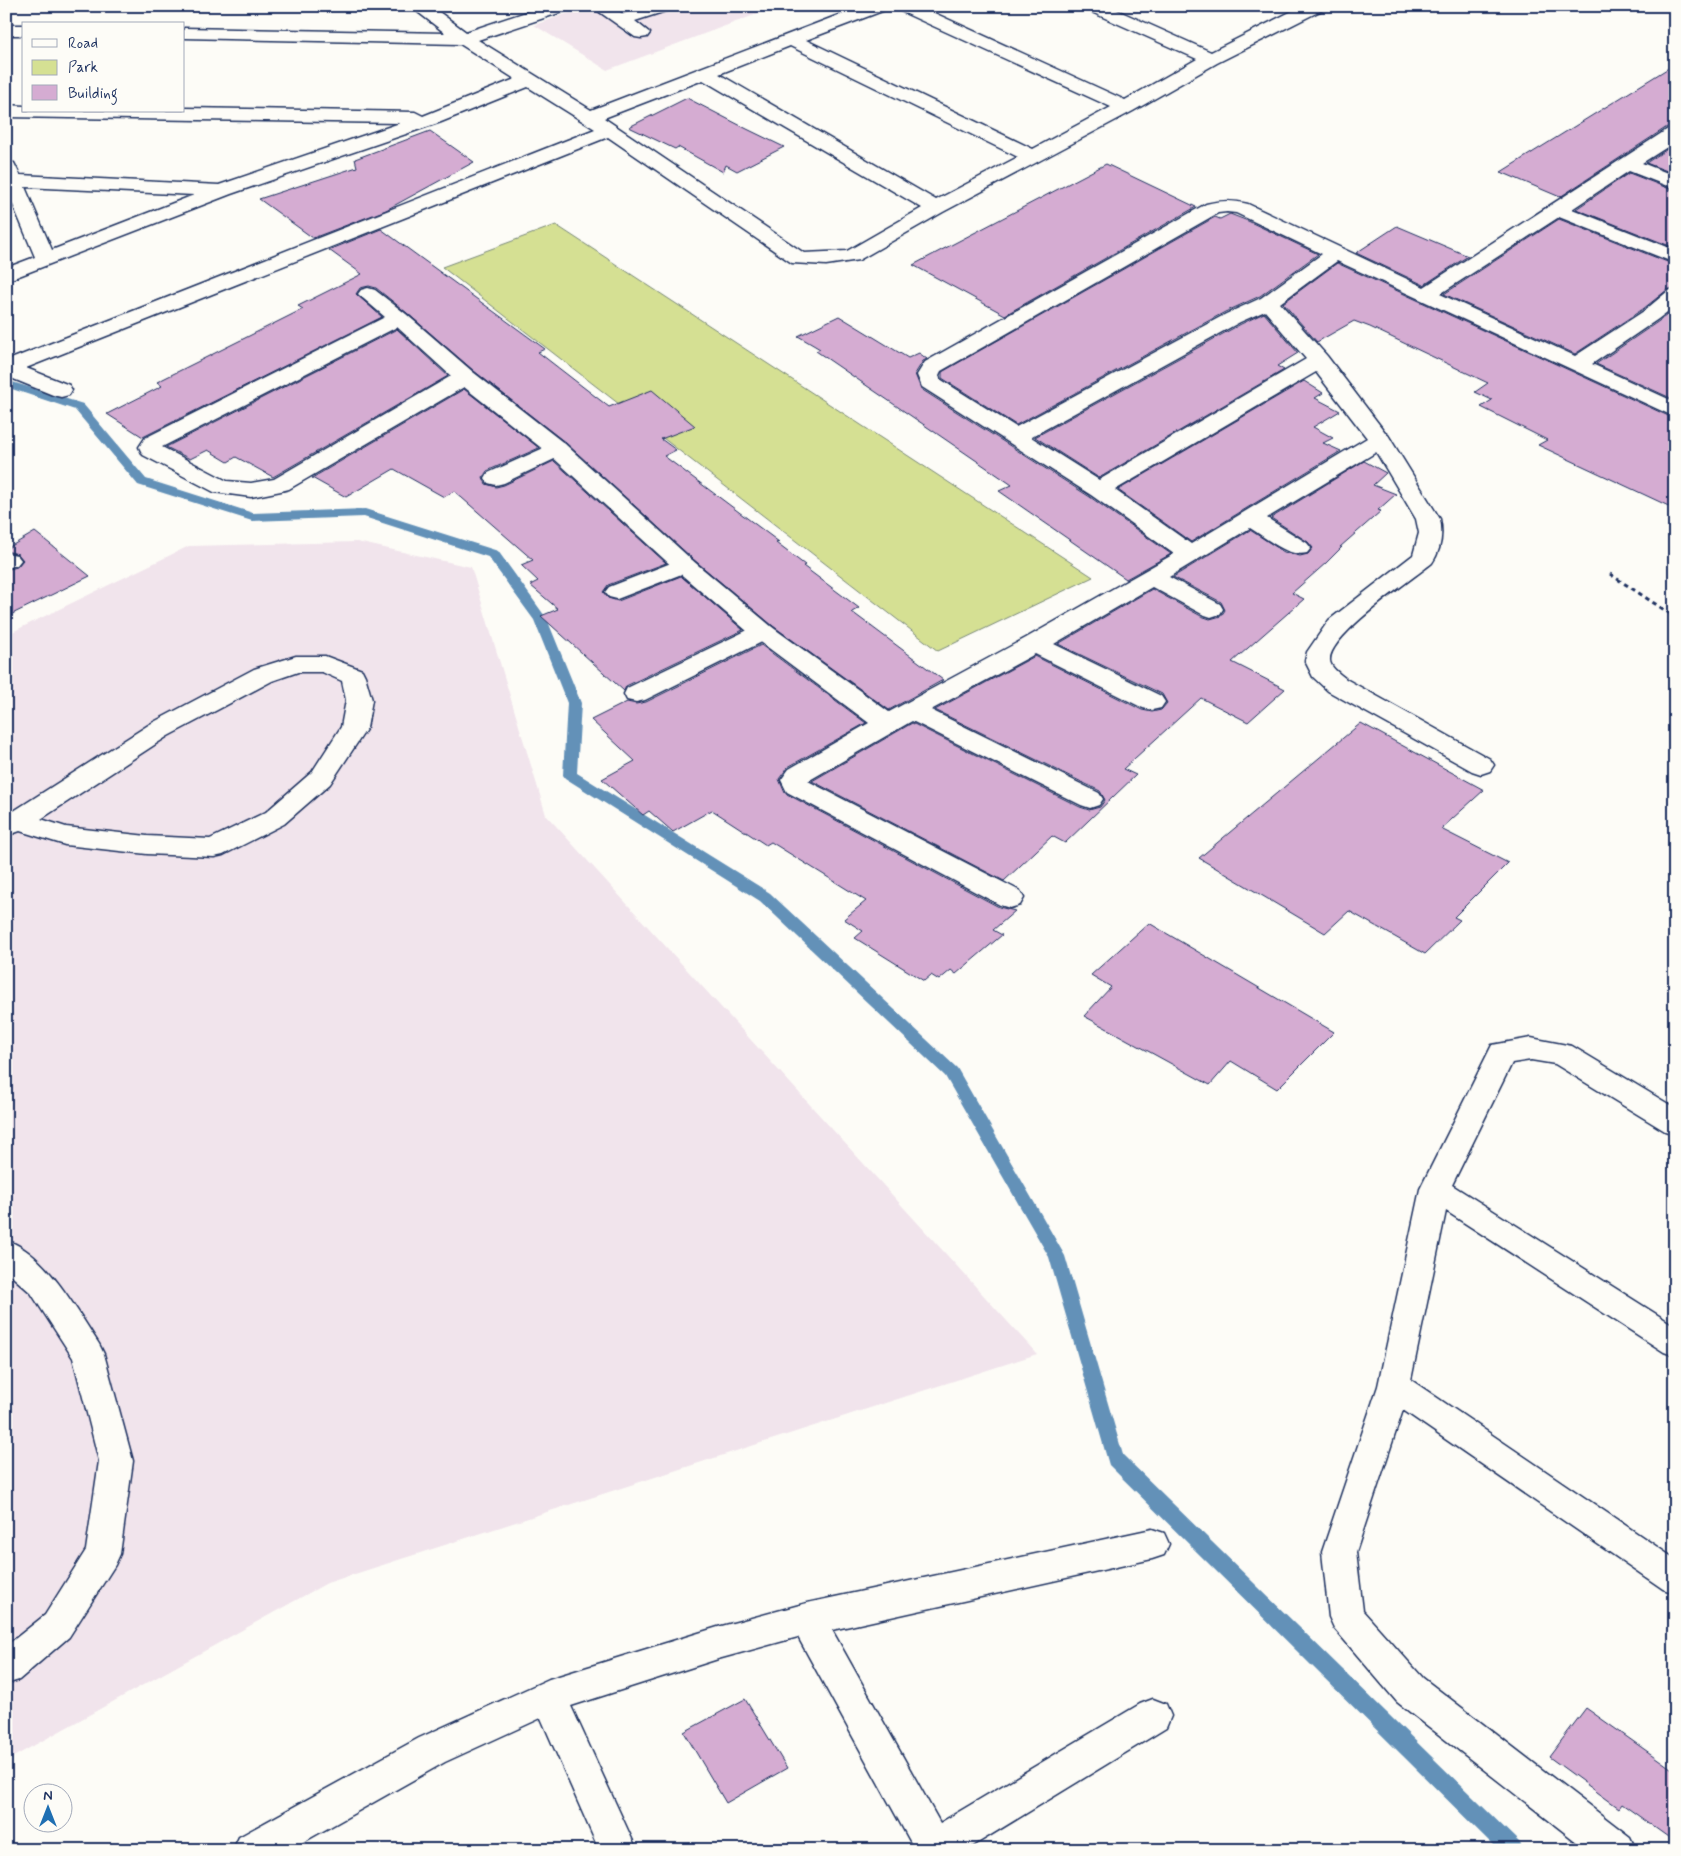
<svg xmlns="http://www.w3.org/2000/svg" width="1681" height="1856" viewBox="0 0 1681 1856" font-family="Mynerve,sans-serif">
<rect width="100%" height="100%" fill="#fdfcf7"/>
<filter id="ink" filterUnits="userSpaceOnUse"><feTurbulence type="fractalNoise" baseFrequency=".02" numOctaves="2"/><feDisplacementMap in="SourceGraphic" scale="10" xChannelSelector="R" yChannelSelector="G"/><feConvolveMatrix kernelMatrix="1 2 1 2 8 2 1 2 1" color-interpolation-filters="sRGB"/></filter>
<g filter="url(#ink)">
<!-- built -->
<path fill="#f1e4ec" d="M 588,6 L 779,6 L 607,70 L 534,25 Z
M 357,542 L 471,567 L 546,815 L 1037,1354 L 327,1583 L 6,1761 L 6,635 L 189,546 Z"/>
<!-- green -->
<path fill="#d5e093" stroke="#788878" d="M 556,225 L 1093,577 L 938,651 L 442,267 Z"/>
<g fill="none" stroke-linecap="round" stroke-linejoin="round">
<!-- stream -->
<path fill="#6391b8" fill-rule="evenodd" d="M 6,380 L 83,404 L 146,479 L 253,513 L 365,509 L 498,551 L 547,619 L 581,703 L 577,773 L 770,893 L 957,1068 L 1065,1256 L 1123,1455 L 1520,1843 L 1523,1850 L 1498,1850 L 1109,1465 L 1049,1257 L 945,1076 L 760,901 L 565,778 L 563,775 L 567,703 L 534,620 L 488,557 L 364,517 L 252,521 L 138,485 L 75,410 L 6,387 Z"/>
</g>
<!-- building -->
<path fill="#d5acd2" stroke="#1b2f5e" d="M 1675,64 L 1675,125 L 1667,127 L 1560,197 L 1501,172 Z
M 687,98 L 747,129 L 784,147 L 737,171 L 726,165 L 723,172 L 678,147 L 675,149 L 629,127 Z
M 430,131 L 474,162 L 386,210 L 313,238 L 259,199 L 357,167 L 355,159 Z
M 1675,144 L 1675,174 L 1646,163 Z
M 1106,164 L 1196,207 L 1005,315 L 913,265 Z
M 1629,173 L 1675,191 L 1675,248 L 1576,209 Z
M 1230,214 L 1248,221 L 1318,254 L 1260,296 L 1225,312 L 1016,425 L 942,378 L 942,372 L 1215,217 L 1220,219 Z
M 1559,219 L 1675,265 L 1675,287 L 1667,290 L 1643,309 L 1575,354 L 1444,294 Z
M 1397,226 L 1468,256 L 1424,285 L 1356,253 Z
M 381,229 L 545,349 L 538,352 L 609,407 L 652,390 L 695,426 L 661,439 L 676,450 L 664,456 L 779,542 L 776,543 L 805,565 L 803,566 L 859,608 L 852,612 L 943,680 L 889,710 L 773,626 L 693,559 L 566,443 L 474,371 L 407,313 L 376,288 L 369,286 L 360,288 L 356,294 L 382,317 L 143,437 L 107,414 L 162,386 L 157,382 L 303,309 L 298,306 L 362,274 L 329,250 Z
M 1337,263 L 1675,419 L 1675,509 L 1538,445 L 1547,440 L 1481,407 L 1492,400 L 1475,392 L 1488,383 L 1370,327 L 1354,321 L 1317,342 L 1283,303 Z
M 1675,309 L 1675,400 L 1596,364 L 1659,321 Z
M 1264,313 L 1298,353 L 1277,366 L 1284,370 L 1099,478 L 1035,437 L 1241,324 Z
M 839,316 L 908,358 L 919,353 L 927,359 L 923,361 L 915,374 L 921,389 L 1090,497 L 1171,554 L 1126,579 L 999,491 L 1012,485 L 816,351 L 820,349 L 798,336 Z
M 397,329 L 448,376 L 273,477 L 236,457 L 228,462 L 208,450 L 190,459 L 166,447 Z
M 1304,381 L 1323,393 L 1315,398 L 1340,411 L 1313,427 L 1333,438 L 1323,443 L 1341,451 L 1191,542 L 1118,490 Z
M 464,389 L 539,448 L 487,471 L 483,477 L 486,484 L 496,487 L 504,485 L 554,461 L 666,563 L 608,585 L 603,592 L 608,598 L 618,601 L 681,576 L 743,630 L 626,686 L 624,691 L 541,616 L 558,609 L 530,585 L 538,581 L 521,565 L 533,560 L 454,491 L 444,497 L 394,469 L 346,497 L 312,478 Z
M 1364,461 L 1386,473 L 1373,485 L 1396,494 L 1378,510 L 1381,511 L 1340,547 L 1342,547 L 1326,563 L 1292,593 L 1304,599 L 1232,662 L 1285,689 L 1248,722 L 1201,698 L 1123,769 L 1136,775 L 1065,843 L 1052,836 L 1004,881 L 812,781 L 912,723 L 1080,807 L 1089,810 L 1100,807 L 1105,800 L 1100,791 L 935,710 L 1035,656 L 1142,710 L 1152,712 L 1161,710 L 1167,703 L 1162,694 L 1058,644 L 1152,589 L 1201,616 L 1210,619 L 1221,616 L 1225,610 L 1221,602 L 1173,577 L 1250,530 L 1284,552 L 1300,556 L 1308,554 L 1313,548 L 1308,542 L 1271,518 Z
M 35,532 L 90,576 L 6,617 L 6,570 L 17,567 L 23,560 L 18,554 L 6,551 L 6,549 Z
M 761,645 L 866,723 L 788,767 L 779,779 L 785,793 L 999,907 L 1015,911 L 993,930 L 1002,935 L 956,974 L 951,970 L 939,980 L 931,975 L 924,981 L 855,938 L 863,931 L 844,919 L 866,901 L 771,842 L 766,845 L 712,810 L 673,832 L 649,811 L 643,815 L 602,779 L 635,761 L 591,720 L 627,702 L 636,704 L 646,702 Z
M 1361,723 L 1484,790 L 1441,829 L 1508,863 L 1454,917 L 1460,920 L 1425,954 L 1349,911 L 1325,933 L 1199,858 Z
M 1149,923 L 1334,1032 L 1277,1089 L 1231,1061 L 1210,1085 L 1084,1016 L 1111,987 L 1091,975 Z
M 745,1699 L 787,1768 L 726,1803 L 684,1732 Z
M 1586,1708 L 1675,1771 L 1675,1842 L 1622,1804 L 1619,1808 L 1549,1757 Z"/>
<g fill="none" stroke-linecap="round" stroke-linejoin="round">
<defs>
<path id="service" d="M 591,6 L 612,6 L 623,14 L 645,6 L 672,6 L 669,10 L 635,21 L 650,33 L 647,37 L 641,38 L 635,37 Z
M 1380,433 L 1388,435 L 1391,440 L 1440,519 C 1443,534 1441,550 1432,563 C 1411,580 1331,634 1330,659 C 1329,667 1340,674 1346,679 L 1490,759 L 1494,765 L 1490,771 L 1481,774 L 1472,771 L 1328,691 L 1313,677 L 1305,661 L 1307,652 L 1329,620 L 1413,555 L 1419,533 L 1416,519 L 1369,440 L 1372,435 Z
M 557,442 L 565,444 L 568,449 L 565,454 L 504,483 L 496,485 L 488,483 L 485,478 L 488,473 Z
M 684,558 L 692,560 L 696,565 L 692,570 L 617,599 L 609,597 L 605,592 L 609,587 Z
M 763,624 L 772,627 L 775,632 L 772,637 L 645,700 L 636,702 L 627,700 L 624,694 L 627,688 L 754,627 Z
M 296,656 L 325,656 L 362,670 L 365,676 L 372,700 L 367,728 L 330,784 L 284,824 L 223,855 L 214,857 L 147,854 L 65,845 L 20,831 L 6,836 L 6,816 L 150,724 L 254,669 ZM 298,672 L 322,672 L 342,681 L 346,700 L 341,727 L 312,772 L 266,812 L 210,839 L 147,836 L 66,827 L 41,819 L 168,736 L 272,681 Z
M 6,1240 C 46,1253 77,1311 99,1344 L 104,1354 L 133,1461 L 120,1554 L 115,1565 L 69,1637 L 19,1680 L 6,1684 L 6,1646 L 45,1615 L 86,1550 L 99,1461 L 73,1358 L 31,1293 L 6,1271 Z"/>
<path id="minor" d="M 410,6 L 431,6 L 466,32 L 544,6 L 571,6 L 568,10 L 478,40 L 591,110 L 862,6 L 888,6 L 885,10 L 806,40 L 1033,149 L 1111,107 L 898,10 L 895,6 L 919,6 L 1125,100 L 1197,59 L 1087,10 L 1084,6 L 1108,6 L 1211,52 L 1302,6 L 1325,6 L 1322,10 L 1217,63 L 1133,111 L 943,212 L 859,260 L 826,265 L 792,263 L 608,137 L 26,368 L 69,385 L 72,390 L 69,395 L 61,397 L 53,395 L 6,376 L 6,361 L 595,129 L 528,87 L 441,122 L 231,194 L 6,281 L 6,268 L 35,257 L 6,188 L 6,161 L 14,163 L 20,175 L 219,185 L 400,123 L 6,117 L 6,105 L 24,106 L 24,111 L 184,111 L 184,108 L 415,112 L 423,116 L 515,79 L 460,44 L 184,38 L 184,28 L 445,33 ZM 790,46 L 1018,157 L 936,200 L 719,74 ZM 703,80 L 922,208 L 847,251 L 804,253 L 604,118 ZM 25,187 L 194,195 L 52,250 Z
M 6,25 L 24,25 L 24,35 L 6,35 Z
M 1675,127 L 1675,142 L 1642,163 L 1675,176 L 1675,189 L 1629,171 L 1572,209 L 1675,250 L 1675,263 L 1559,217 L 1440,294 L 1575,356 L 1644,311 L 1668,291 L 1675,289 L 1675,306 L 1658,319 L 1592,364 L 1675,402 L 1675,417 L 1337,261 L 1280,303 L 1327,356 L 1391,440 L 1388,445 L 1267,518 L 1307,543 L 1311,548 L 1307,553 C 1288,558 1267,538 1250,528 L 1169,577 L 1220,604 L 1223,609 L 1220,614 L 1211,617 L 1202,614 L 1152,587 L 1054,644 L 1161,696 L 1165,702 L 1161,708 L 1152,710 L 1143,708 L 1035,654 L 931,710 L 1099,793 L 1103,799 L 1099,805 L 1090,808 L 1081,805 L 912,721 L 808,781 L 1020,891 L 1024,898 L 1020,905 L 1010,908 L 1000,905 L 787,792 L 781,780 L 789,769 L 869,723 L 754,637 L 676,570 L 549,454 L 464,387 L 289,489 L 281,491 L 251,497 L 214,492 L 143,455 L 139,447 L 145,438 L 385,317 L 358,294 L 361,290 L 368,288 L 375,290 L 406,314 L 473,372 L 565,444 L 692,560 L 772,627 L 889,712 L 1026,638 L 1174,554 L 1091,495 L 922,387 L 917,375 L 925,362 L 1206,204 C 1221,200 1233,200 1248,204 L 1424,287 L 1668,129 ZM 1227,212 L 1236,213 L 1322,254 L 1261,298 L 1226,314 L 1016,427 L 940,379 L 939,375 L 941,371 L 1218,213 ZM 1265,311 L 1306,359 L 1099,480 L 1031,437 L 1240,322 ZM 397,327 L 451,376 L 274,479 L 251,483 L 227,481 L 162,447 ZM 1316,372 L 1367,438 L 1191,544 L 1115,490 Z
M 6,553 L 17,555 L 21,560 L 17,565 L 6,568 Z
M 1531,1038 L 1572,1046 L 1675,1108 L 1675,1134 L 1665,1131 L 1555,1064 L 1531,1060 L 1512,1063 L 1452,1185 L 1675,1326 L 1675,1356 L 1664,1352 L 1446,1211 L 1411,1380 L 1675,1559 L 1675,1593 L 1663,1589 L 1403,1410 L 1356,1552 L 1363,1611 L 1423,1678 L 1630,1837 L 1636,1850 L 1587,1850 L 1397,1702 L 1334,1628 L 1329,1617 L 1322,1552 L 1378,1386 L 1420,1189 L 1492,1045 Z
M 1152,1529 L 1164,1533 L 1169,1544 L 1164,1555 L 1152,1559 L 832,1630 L 940,1823 L 1140,1704 L 1153,1699 L 1166,1704 L 1171,1716 L 1166,1728 L 966,1850 L 915,1850 L 798,1637 L 718,1659 L 571,1706 L 637,1850 L 599,1850 L 541,1718 L 445,1762 L 289,1850 L 233,1850 L 239,1837 L 419,1738 L 549,1679 L 718,1627 L 807,1603 Z"/>
</defs>
<!-- service casing -->
<use href="#service" stroke="#1b2f5e" stroke-width="3"/>
<!-- minor casing -->
<use href="#minor" stroke="#1b2f5e" stroke-width="3"/>
<!-- path -->
<path stroke="#1b2f5e" stroke-width="3" stroke-dasharray="4.5 4" stroke-linecap="butt" d="M 1610,574 L 1675,617"/>
<!-- service -->
<use href="#service" fill="#fdfcf7" fill-rule="evenodd"/>
<!-- minor -->
<use href="#minor" fill="#fdfcf7" fill-rule="evenodd"/>
</g>
</g>
<!-- margin -->
<rect width="1681" height="1856" fill="none" stroke="#fdfcf7" stroke-width="25"/>
<rect x="12" y="12" width="1656" height="1831" fill="none" stroke="#1b2f5e" stroke-width="2" filter="url(#ink)"/>
<!-- legend -->
<rect x="22" y="22" width="162" height="90" fill="#fdfcf7" stroke="#a3aaba"/>
<rect x="32" y="39" width="25" height="8" fill="#fdfcf7" stroke="#a3aaba"/>
<text x="68" y="48" font-size="15" fill="#1b2f5e">Road</text>
<rect x="32" y="60" width="25" height="15" fill="#d5e093" stroke="#a3aaba"/>
<text x="68" y="72" font-size="15" fill="#1b2f5e">Park</text>
<rect x="32" y="85" width="25" height="15" fill="#d5acd2" stroke="#a3aaba"/>
<text x="68" y="98" font-size="15" fill="#1b2f5e">Building</text>
<!-- north arrow -->
<g transform="translate(48 1808)"><circle r="24" fill="#fdfcf7" stroke="#a3aaba"/>
<path d="M0-4L9 19L0 12L-9 19Z" fill="#1f6fb2"/>
<text y="-8" font-size="14" font-weight="bold" text-anchor="middle" fill="#1b2f5e">N</text>
</g>
</svg>
